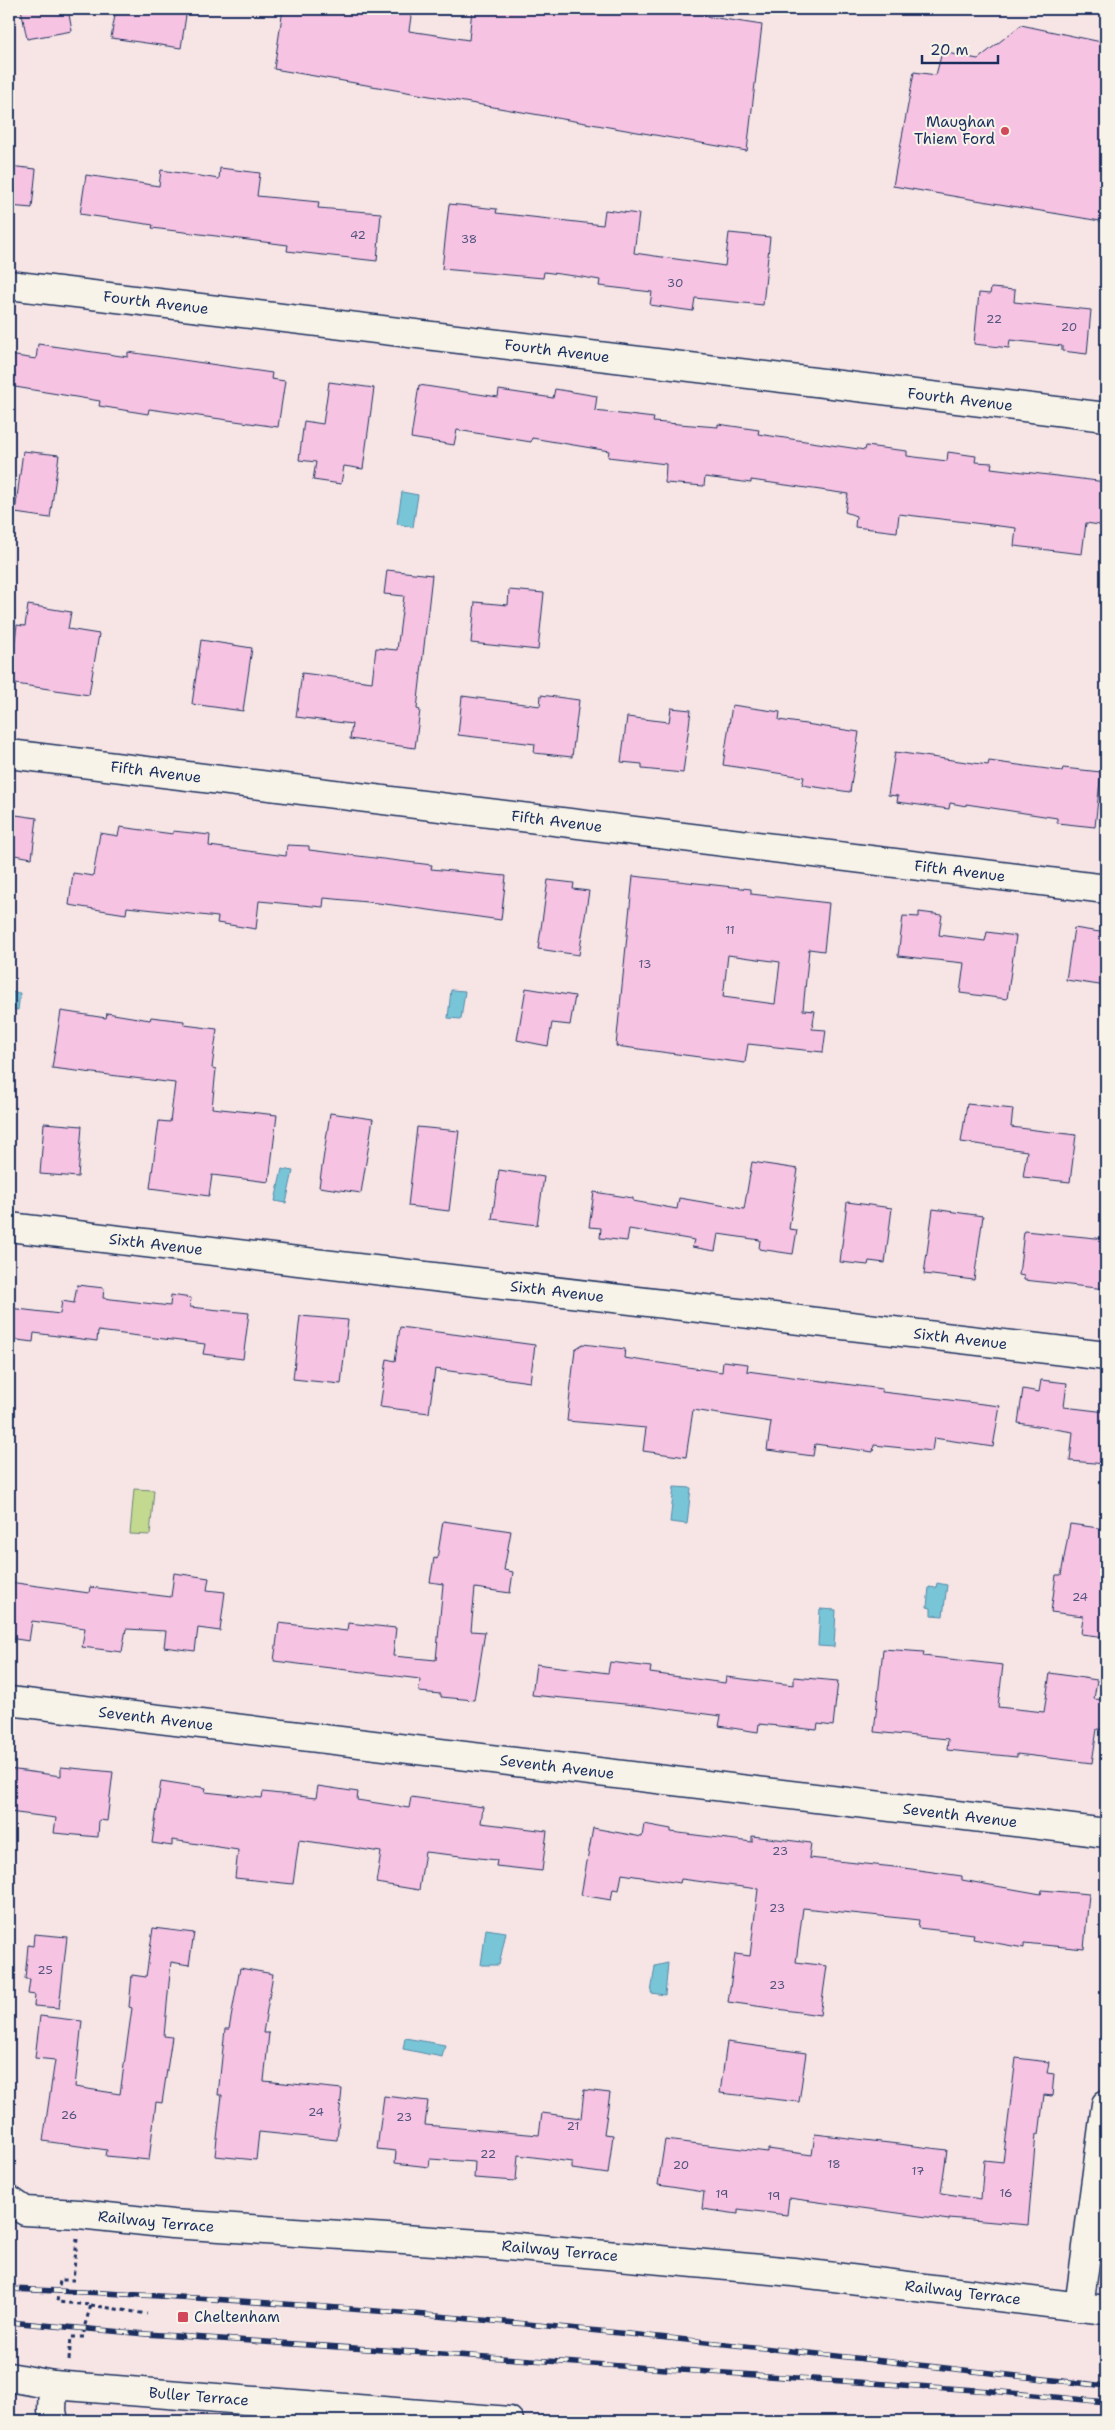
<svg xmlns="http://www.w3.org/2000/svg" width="1115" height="2430" viewBox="0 0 1115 2430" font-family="'Shantell Sans',sans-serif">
<rect width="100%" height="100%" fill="#f7e5e6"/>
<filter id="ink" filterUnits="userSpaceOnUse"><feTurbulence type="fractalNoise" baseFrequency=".02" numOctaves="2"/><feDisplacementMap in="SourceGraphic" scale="10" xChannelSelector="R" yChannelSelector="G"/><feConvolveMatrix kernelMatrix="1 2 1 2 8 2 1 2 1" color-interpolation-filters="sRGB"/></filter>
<g filter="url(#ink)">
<!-- garden -->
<path fill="#c2d98f" stroke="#6e8476" d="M 134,1489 L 154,1490 L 150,1535 L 130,1534 Z"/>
<!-- water -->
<path fill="#79c5d8" stroke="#5389a7" d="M 402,492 L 418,495 L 413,527 L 397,524 Z
M 451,990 L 465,991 L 461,1019 L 448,1018 Z
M 9,992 L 20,993 L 18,1010 L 9,1009 Z
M 282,1169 L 293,1171 L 286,1203 L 275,1201 Z
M 674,1487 L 691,1488 L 687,1524 L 670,1522 Z
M 937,1583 L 947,1585 L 943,1616 L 931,1615 L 931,1608 L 927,1607 L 929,1587 L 936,1588 Z
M 820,1609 L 836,1610 L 834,1647 L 818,1646 Z
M 486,1929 L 506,1932 L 499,1965 L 481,1965 Z
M 668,1963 L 665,1995 L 651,1993 L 655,1966 Z
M 405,2038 L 445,2045 L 442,2057 L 403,2049 Z"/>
<!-- building -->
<path fill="#f6c3e2" stroke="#1b2f5e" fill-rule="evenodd" d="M 21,9 L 68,9 L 72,31 L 27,39 Z
M 116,9 L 187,9 L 181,48 L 111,38 Z
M 283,9 L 412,9 L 409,31 L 469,40 L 472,9 L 705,9 L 704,16 L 762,25 L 747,151 L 274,69 Z
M 1021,25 L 1106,43 L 1106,222 L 893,186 L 914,72 L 936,75 L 942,52 L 978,59 Z
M 9,166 L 36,169 L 32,208 L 9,206 Z
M 220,168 L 260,173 L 257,196 L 319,202 L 318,208 L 381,213 L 377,261 L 287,251 L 288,245 L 152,228 L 153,225 L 80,214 L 86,175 L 159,186 L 161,170 L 219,179 Z
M 449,204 L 497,209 L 496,213 L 603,225 L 605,210 L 639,214 L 634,253 L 725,266 L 729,233 L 770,237 L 763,305 L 695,298 L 693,311 L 650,305 L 652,292 L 599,286 L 600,280 L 582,277 L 544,272 L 543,278 L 442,269 Z
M 991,288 L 1015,290 L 1014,302 L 1091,310 L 1087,354 L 1062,351 L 1062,346 L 1010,340 L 1009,348 L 974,344 L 979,293 L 990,294 Z
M 38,344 L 128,357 L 128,352 L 272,373 L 271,379 L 285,381 L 278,427 L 149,409 L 148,414 L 99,406 L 100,401 L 9,386 L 9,355 L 36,359 Z
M 329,382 L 374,388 L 363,469 L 344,466 L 341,484 L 313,480 L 316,462 L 299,460 L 304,421 L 323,424 Z
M 419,385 L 498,397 L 499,390 L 553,398 L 555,389 L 597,396 L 595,411 L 654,418 L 653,422 L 718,427 L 718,424 L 759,430 L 758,434 L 865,450 L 866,446 L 907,451 L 907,456 L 947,461 L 948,452 L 976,456 L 975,462 L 992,463 L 991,468 L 1106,482 L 1106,526 L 1086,523 L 1082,554 L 1014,546 L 1016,528 L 899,514 L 897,532 L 855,527 L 856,516 L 845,512 L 848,494 L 751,480 L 751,483 L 705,477 L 704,486 L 665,483 L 666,464 L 608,457 L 609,451 L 532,438 L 531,442 L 457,430 L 454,445 L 411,438 Z
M 23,451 L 59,455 L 50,518 L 15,513 Z
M 387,570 L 432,575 L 417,709 L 420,710 L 415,748 L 350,739 L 352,724 L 296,717 L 302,673 L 372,682 L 376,648 L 397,650 L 404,596 L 384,594 Z
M 509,590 L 544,593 L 538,650 L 471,643 L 475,602 L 508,605 Z
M 28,605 L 71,612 L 68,629 L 99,634 L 89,695 L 9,683 L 17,625 L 25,626 Z
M 201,640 L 252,648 L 243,711 L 192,704 Z
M 541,695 L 579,700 L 572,757 L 534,753 L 535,744 L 458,735 L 462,696 L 540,706 Z
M 732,705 L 780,712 L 779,720 L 859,732 L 850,792 L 802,785 L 804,777 L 723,765 Z
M 671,708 L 691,710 L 683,773 L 642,769 L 642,764 L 621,762 L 627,717 L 669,722 Z
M 895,752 L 988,765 L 989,761 L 1062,771 L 1063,768 L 1101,772 L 1095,827 L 1057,823 L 1057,818 L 966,804 L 966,806 L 950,803 L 949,809 L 897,802 L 898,796 L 888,795 Z
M 9,814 L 37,818 L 32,858 L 9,854 Z
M 120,827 L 173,834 L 173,831 L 210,835 L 209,846 L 286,856 L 287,845 L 309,846 L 309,850 L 432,865 L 431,869 L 506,876 L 501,920 L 378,903 L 324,898 L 323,907 L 259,901 L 256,929 L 217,923 L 218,917 L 127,907 L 126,914 L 69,905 L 73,873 L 93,876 L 100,833 L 118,836 Z
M 633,876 L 751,889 L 751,894 L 829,903 L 824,951 L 809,949 L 803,1010 L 815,1011 L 812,1029 L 826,1030 L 823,1052 L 748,1044 L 745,1063 L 616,1046 ZM 728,955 L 780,962 L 775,1004 L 723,997 Z
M 548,880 L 574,883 L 573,889 L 589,891 L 579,955 L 538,949 Z
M 919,912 L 942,915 L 939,935 L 985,941 L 987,932 L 1016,936 L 1007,999 L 960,993 L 964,963 L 898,956 L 903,916 L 919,917 Z
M 1074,928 L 1106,933 L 1106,986 L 1066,980 Z
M 526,988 L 575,996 L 570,1025 L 552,1023 L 548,1046 L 517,1040 Z
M 61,1011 L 106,1018 L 107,1013 L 150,1020 L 151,1017 L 184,1021 L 184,1025 L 217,1029 L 212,1068 L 216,1069 L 212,1108 L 277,1115 L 269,1182 L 212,1175 L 209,1196 L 150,1188 L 159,1121 L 170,1122 L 175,1083 L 52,1068 Z
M 967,1104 L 1013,1109 L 1011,1127 L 1076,1135 L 1070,1182 L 1023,1177 L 1027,1151 L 961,1142 Z
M 330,1113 L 373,1119 L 361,1193 L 319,1187 Z
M 44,1123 L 82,1126 L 78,1177 L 40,1174 Z
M 417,1127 L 459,1131 L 449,1211 L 408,1206 Z
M 752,1162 L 798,1169 L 789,1229 L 797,1230 L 793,1254 L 759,1249 L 760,1240 L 718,1234 L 715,1251 L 692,1247 L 694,1240 L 629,1229 L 627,1241 L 600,1238 L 601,1228 L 589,1227 L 594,1192 L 633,1198 L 633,1201 L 677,1209 L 679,1198 L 744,1209 Z
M 499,1170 L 544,1177 L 537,1225 L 492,1219 Z
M 847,1202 L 892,1208 L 885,1263 L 869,1261 L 868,1265 L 840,1262 Z
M 933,1209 L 983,1216 L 974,1280 L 924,1274 Z
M 1024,1231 L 1106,1239 L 1106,1289 L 1024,1280 L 1024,1276 L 1019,1275 Z
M 77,1285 L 104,1288 L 103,1298 L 170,1306 L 171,1295 L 191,1298 L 190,1307 L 249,1313 L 243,1359 L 203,1354 L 205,1344 L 98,1331 L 97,1341 L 34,1333 L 33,1342 L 9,1339 L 9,1308 L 60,1314 L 62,1301 L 74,1303 Z
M 300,1316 L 348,1320 L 341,1384 L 293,1379 Z
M 400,1327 L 535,1345 L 530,1382 L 435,1369 L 429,1413 L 380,1407 L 387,1359 L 395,1361 Z
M 583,1344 L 625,1349 L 624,1358 L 722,1372 L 723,1361 L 748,1364 L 747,1371 L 882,1389 L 882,1392 L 1000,1406 L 993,1447 L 934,1438 L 932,1451 L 874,1445 L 873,1452 L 815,1444 L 813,1456 L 767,1450 L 771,1422 L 693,1410 L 686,1457 L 643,1451 L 646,1428 L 567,1421 L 575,1349 Z
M 1041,1380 L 1067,1383 L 1064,1407 L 1106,1412 L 1106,1464 L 1070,1461 L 1073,1432 L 1018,1423 L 1023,1389 L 1039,1392 Z
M 443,1521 L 511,1531 L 504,1570 L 513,1572 L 510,1593 L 475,1588 L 471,1631 L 485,1632 L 474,1700 L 441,1697 L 441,1694 L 419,1692 L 420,1679 L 274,1661 L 279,1623 L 347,1631 L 348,1623 L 396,1628 L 393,1656 L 436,1660 L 443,1584 L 430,1582 L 434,1558 L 437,1559 Z
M 1070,1524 L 1106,1529 L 1106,1637 L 1081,1634 L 1083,1616 L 1051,1612 L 1056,1575 L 1061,1575 Z
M 174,1573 L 209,1578 L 207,1590 L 225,1592 L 220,1631 L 198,1628 L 195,1651 L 164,1647 L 166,1631 L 126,1629 L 122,1652 L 82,1647 L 85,1628 L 32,1621 L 29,1641 L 9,1638 L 9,1582 L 89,1593 L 90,1587 L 171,1597 Z
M 883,1649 L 924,1652 L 923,1656 L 1003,1665 L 998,1707 L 1044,1712 L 1050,1673 L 1097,1680 L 1094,1699 L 1106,1700 L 1106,1730 L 1097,1729 L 1092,1763 L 1017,1754 L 1017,1757 L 947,1750 L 948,1739 L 874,1732 Z
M 610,1662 L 651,1667 L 650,1673 L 725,1683 L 726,1677 L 794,1685 L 794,1677 L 838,1681 L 833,1726 L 818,1724 L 817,1730 L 759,1724 L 758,1732 L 719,1726 L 721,1716 L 645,1706 L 532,1695 L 536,1664 L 608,1673 Z
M 61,1767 L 113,1772 L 107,1821 L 99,1820 L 98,1837 L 54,1833 L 56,1818 L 9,1812 L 9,1769 L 61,1776 Z
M 161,1781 L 206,1788 L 205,1792 L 262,1798 L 263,1792 L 316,1798 L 318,1786 L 358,1792 L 357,1800 L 409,1808 L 411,1797 L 483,1807 L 481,1823 L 547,1831 L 542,1871 L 496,1866 L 497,1860 L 425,1852 L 419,1890 L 376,1883 L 381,1852 L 299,1840 L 293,1884 L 235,1878 L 238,1850 L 172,1840 L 172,1846 L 152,1843 Z
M 644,1824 L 671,1829 L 671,1832 L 752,1842 L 752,1836 L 811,1843 L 809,1858 L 904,1868 L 962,1876 L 962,1880 L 1041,1894 L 1042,1890 L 1089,1894 L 1084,1949 L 1024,1943 L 1024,1948 L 973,1939 L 974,1934 L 918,1928 L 919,1920 L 803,1908 L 796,1962 L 827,1966 L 820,2015 L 728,2002 L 735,1954 L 750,1956 L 758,1889 L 681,1879 L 680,1883 L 622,1874 L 619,1890 L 613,1889 L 611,1900 L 581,1895 L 593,1828 L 642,1837 Z
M 153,1928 L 194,1933 L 189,1965 L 171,1962 L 164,2036 L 172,2037 L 162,2103 L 156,2102 L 149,2160 L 106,2156 L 107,2150 L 43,2141 L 55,2060 L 35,2058 L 40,2016 L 82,2021 L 75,2087 L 120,2094 L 132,2008 L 129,2007 L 132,1975 L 146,1977 Z
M 34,1934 L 67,1937 L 59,2008 L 34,2006 L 35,1995 L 28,1994 L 30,1979 L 25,1979 L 28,1945 L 33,1946 Z
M 240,1968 L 273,1974 L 263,2033 L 269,2033 L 264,2081 L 342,2089 L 337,2140 L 259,2132 L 256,2160 L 215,2156 L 222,2095 L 218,2095 L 225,2029 L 229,2029 Z
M 727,2042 L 806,2053 L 799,2102 L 720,2093 Z
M 1016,2058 L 1049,2062 L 1047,2073 L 1054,2074 L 1052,2096 L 1044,2095 L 1039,2135 L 1036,2134 L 1028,2225 L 949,2218 L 949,2220 L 789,2198 L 787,2215 L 738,2209 L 738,2214 L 702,2209 L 704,2192 L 658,2185 L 665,2140 L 768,2152 L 768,2149 L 812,2155 L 815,2134 L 947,2150 L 941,2193 L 981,2199 L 984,2160 L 1003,2162 Z
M 584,2090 L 610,2093 L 604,2134 L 613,2135 L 608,2174 L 572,2169 L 572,2162 L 518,2155 L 516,2181 L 474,2178 L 475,2162 L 430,2159 L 429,2167 L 395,2163 L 396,2151 L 377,2149 L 384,2096 L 428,2101 L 425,2125 L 539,2135 L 542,2113 L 581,2118 Z"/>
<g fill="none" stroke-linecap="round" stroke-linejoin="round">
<defs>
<g id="minor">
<path id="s1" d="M 9,285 L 1106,417"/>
<path id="s2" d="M 9,754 L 1106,889"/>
<path id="s3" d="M 9,1227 L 1106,1356"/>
<path id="s4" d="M 9,1701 L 1106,1833"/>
<path id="s5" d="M 9,2200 L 25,2211 L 79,2214 L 172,2224 L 496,2245 L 793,2272 L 1106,2310"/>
<path d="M 1079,2307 L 1106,2104"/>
<path id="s6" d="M 9,2377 L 53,2385 L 509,2421"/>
<path d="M 53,2385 L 52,2411 L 54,2421"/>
</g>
</defs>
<!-- minor casing -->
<use href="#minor" stroke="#1b2f5e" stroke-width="31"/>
<!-- path -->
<path stroke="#1b2f5e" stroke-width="3" stroke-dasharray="4 4" stroke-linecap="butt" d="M 91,2305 L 147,2314
M 69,2360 L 71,2337 L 84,2337 L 84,2328 L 91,2305 L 57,2302 L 60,2280 L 73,2280 L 77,2239"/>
<!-- minor -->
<use href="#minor" stroke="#f7f3e8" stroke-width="28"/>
<defs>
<path id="rail" d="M 9,2289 C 376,2302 741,2345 1106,2386
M 9,2322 L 146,2334 L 991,2391 L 1106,2402"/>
</defs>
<!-- rail casing -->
<use href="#rail" stroke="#1b2f5e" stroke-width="5.5"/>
<!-- rail -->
<use href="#rail" stroke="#f7f3e8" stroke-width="4" stroke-dasharray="11" stroke-linecap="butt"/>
</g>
</g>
<!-- markers -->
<g fill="#d1495b" stroke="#f7f3e8" stroke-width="2">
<circle cx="1005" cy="131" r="5"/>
<rect x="177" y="2311" width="12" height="12" rx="2.5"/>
</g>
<g text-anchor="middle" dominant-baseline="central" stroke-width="4" stroke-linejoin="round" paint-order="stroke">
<!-- number labels -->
<g font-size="12" fill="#52547f">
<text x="358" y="235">42</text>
<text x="469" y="239">38</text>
<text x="675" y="283">30</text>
<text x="994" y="319">22</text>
<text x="1069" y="327">20</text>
<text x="730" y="930">11</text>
<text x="645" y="964">13</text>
<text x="1080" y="1597">24</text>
<text x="780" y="1851">23</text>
<text x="777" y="1908">23</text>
<text x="45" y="1970">25</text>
<text x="777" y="1985">23</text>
<text x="316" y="2112">24</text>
<text x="69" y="2115">26</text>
<text x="404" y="2117">23</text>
<text x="573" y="2126">21</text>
<text x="488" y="2154">22</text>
<text x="834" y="2164">18</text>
<text x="681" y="2165">20</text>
<text x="918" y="2171">17</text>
<text x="1006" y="2193">16</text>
<text x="722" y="2194">19</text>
<text x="774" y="2196">19</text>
</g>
<!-- poi labels -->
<g font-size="15" fill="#1b2f5e" stroke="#f7f3e8" text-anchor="end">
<text x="995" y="122">Maughan<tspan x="995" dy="17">Thiem Ford</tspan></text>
<text x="194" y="2317" text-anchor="start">Cheltenham</text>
</g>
<!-- street labels -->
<g font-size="15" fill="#1b2f5e" stroke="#f7f3e8">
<text stroke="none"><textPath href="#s1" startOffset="148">Fourth Avenue</textPath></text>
<text stroke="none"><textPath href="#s1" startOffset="552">Fourth Avenue</textPath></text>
<text stroke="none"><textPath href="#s1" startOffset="958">Fourth Avenue</textPath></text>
<text stroke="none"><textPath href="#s2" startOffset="148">Fifth Avenue</textPath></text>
<text stroke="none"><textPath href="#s2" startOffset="552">Fifth Avenue</textPath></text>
<text stroke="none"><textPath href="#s2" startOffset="958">Fifth Avenue</textPath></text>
<text stroke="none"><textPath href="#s3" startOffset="148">Sixth Avenue</textPath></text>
<text stroke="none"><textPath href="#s3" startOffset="552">Sixth Avenue</textPath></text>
<text stroke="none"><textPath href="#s3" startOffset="958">Sixth Avenue</textPath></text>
<text stroke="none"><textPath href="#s4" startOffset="148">Seventh Avenue</textPath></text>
<text stroke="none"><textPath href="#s4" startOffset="552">Seventh Avenue</textPath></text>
<text stroke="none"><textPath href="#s4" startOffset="958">Seventh Avenue</textPath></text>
<text stroke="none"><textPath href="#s5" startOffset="151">Railway Terrace</textPath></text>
<text stroke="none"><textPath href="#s5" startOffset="556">Railway Terrace</textPath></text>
<text stroke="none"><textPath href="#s5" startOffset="961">Railway Terrace</textPath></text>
<text stroke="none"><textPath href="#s6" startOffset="191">Buller Terrace</textPath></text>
</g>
</g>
<!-- margin -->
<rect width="1115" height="2430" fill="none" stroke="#f7f3e8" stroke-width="30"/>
<rect x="15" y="15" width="1085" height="2400" fill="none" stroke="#1b2f5e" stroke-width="2" filter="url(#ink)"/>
<!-- scale -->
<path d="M922 55v8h76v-8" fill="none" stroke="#1b2f5e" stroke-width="2.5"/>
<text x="930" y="55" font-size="15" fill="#1b2f5e" stroke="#f7f3e8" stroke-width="4" paint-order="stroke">20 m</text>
</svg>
